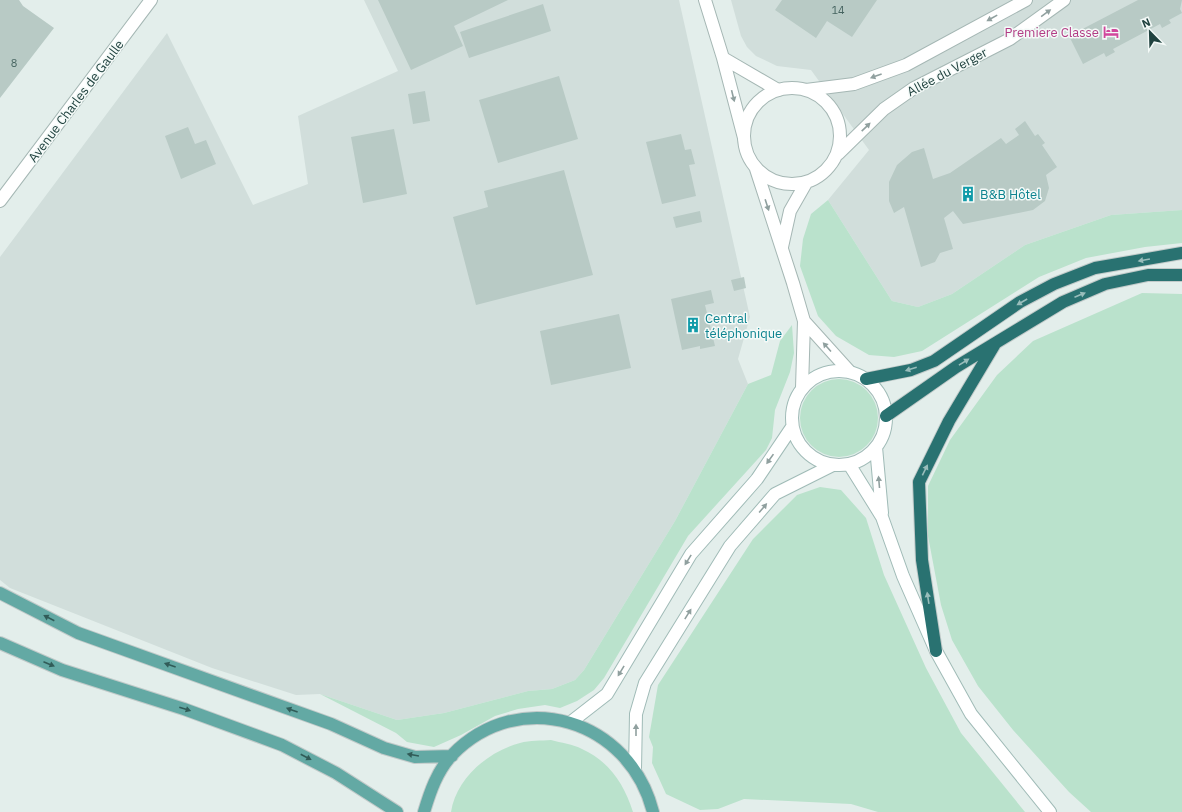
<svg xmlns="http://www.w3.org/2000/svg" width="1182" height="812" viewBox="0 0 1182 812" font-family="'IBM Plex Sans',sans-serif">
<rect width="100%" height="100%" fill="#e3eeeb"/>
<!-- built -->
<path fill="#d1dedb" d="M 364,0 L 679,0 L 750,317 L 738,359 L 748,384 L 675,521 L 584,670 L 575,680 L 552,689 L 528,691 L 444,713 L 397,720 L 320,694 L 296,695 L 212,668 L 10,588 L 0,580 L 0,257 L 167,33 L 253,205 L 308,184 L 298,116 L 398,71 Z
M 731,0 L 1182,0 L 1182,210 L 1111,215 L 1025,245 L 952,294 L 918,307 L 892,301 L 828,200 L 869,150 L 811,70 L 777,66 L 756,56 L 747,47 L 741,36 Z"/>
<!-- green -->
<path fill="#bae2cc" d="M 828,200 L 892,301 L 918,307 L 952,294 L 1025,245 L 1111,215 L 1182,210 L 1182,243 L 1145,247 L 1086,258 L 1039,277 L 922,351 L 894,357 L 869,355 L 836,336 L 818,316 L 800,266 L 803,239 L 811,214 Z
M 1142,293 L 1182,294 L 1182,812 L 1091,812 L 1069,792 L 1013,730 L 978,686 L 952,640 L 941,605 L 928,536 L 928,486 L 950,440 L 997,375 L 1033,341 Z
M 792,325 L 794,353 L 790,372 L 775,410 L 772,438 L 766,450 L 688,536 L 604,678 L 594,690 L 577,701 L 560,708 L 545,705 L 518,709 L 495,716 L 461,735 L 434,747 L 407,742 L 396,733 L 320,694 L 397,720 L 444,713 L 528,691 L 552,689 L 575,680 L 584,670 L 675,521 L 748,384 L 771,375 L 780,341 Z
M800 418a39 39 0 1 1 78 0a39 39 0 1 1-78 0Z
M 820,487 L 841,490 L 866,518 L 884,575 L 926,668 L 961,733 L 1025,812 L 878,812 L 851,804 L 744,799 L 718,809 L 700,810 L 666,794 L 652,763 L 653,747 L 649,737 L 658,685 L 753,539 L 797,495 Z
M 551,740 C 561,743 573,744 582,749 C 610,762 624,784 633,812 L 451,812 C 456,779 488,751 520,743 C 530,740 541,741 551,740 Z"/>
<!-- building -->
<path fill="#b8cac5" d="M 0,0 L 19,0 L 23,6 L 54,28 L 0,98 Z
M 378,0 L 508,0 L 454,26 L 463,46 L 411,70 Z
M 782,0 L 877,0 L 852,37 L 827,21 L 816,38 L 775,10 Z
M 1138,0 L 1182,0 L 1180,9 L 1182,13 L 1169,20 L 1171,23 L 1162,28 L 1160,24 L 1113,49 L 1115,52 L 1106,57 L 1104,53 L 1083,64 L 1069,36 Z
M 543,4 L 551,31 L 469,58 L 460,32 Z
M 559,76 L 578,139 L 498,163 L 479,100 Z
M 425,91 L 430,121 L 413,124 L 408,94 Z
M 1025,121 L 1035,136 L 1038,134 L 1045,143 L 1042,145 L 1057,167 L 1046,175 L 1049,188 L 1045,201 L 1033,210 L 963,224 L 953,211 L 944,218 L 953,249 L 940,253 L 935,262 L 921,267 L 904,207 L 894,213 L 889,201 L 889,182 L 897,165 L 912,152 L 924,148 L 933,179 L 950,173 L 1001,138 L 1006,144 L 1019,135 L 1015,129 Z
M 188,127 L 195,144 L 206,140 L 216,164 L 181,179 L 165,136 Z
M 394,129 L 407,194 L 363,203 L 351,137 Z
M 681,134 L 685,150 L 691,149 L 695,164 L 689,165 L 696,196 L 662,204 L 646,142 Z
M 564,170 L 593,275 L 476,305 L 453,217 L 488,207 L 484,191 Z
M 700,211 L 702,222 L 676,228 L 673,217 Z
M 744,277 L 746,288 L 734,291 L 731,280 Z
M 711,290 L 714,303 L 705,305 L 715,346 L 700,349 L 700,346 L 682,350 L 671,299 Z
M 619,314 L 631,368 L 551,385 L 540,331 Z"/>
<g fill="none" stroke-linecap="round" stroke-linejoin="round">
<defs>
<path id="minor" d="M 705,0 L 723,58 L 744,138
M 723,58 L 778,90"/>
<path id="tertiary" d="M744 136a48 48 0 1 1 96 0a48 48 0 1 1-96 0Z
M 806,90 L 854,84 L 906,65 L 1026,0
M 838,154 L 884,109 L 914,88 L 1010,39 L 1064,0
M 756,169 L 793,283 L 804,321 L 802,388
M 0,201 L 151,0
M 782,247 L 790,211 L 806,183
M 804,321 L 850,372"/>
<path id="secondary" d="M792 418a47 47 0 1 1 94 0a47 47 0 1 1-94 0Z
M 876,447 L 882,513
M 849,464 L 882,517 L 903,576 L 936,651 L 971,714 L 1050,812
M 571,722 L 607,694 L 691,554 L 757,479 L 792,427
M 635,769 L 636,714 L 645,683 L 730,546 L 775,494 L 833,465"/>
<path id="primary" d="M 0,593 L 78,633 L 331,724 L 384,748 L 415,757 L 452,756
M 0,643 L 62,670 L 184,709 L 282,745 L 336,773 L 397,812
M 424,812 C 430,792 437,771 452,755 C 520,685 630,720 653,812"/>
<path id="motorway" d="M 866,379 L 911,370 L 934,361 L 1020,302 L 1054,284 L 1095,268 L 1182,253
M 886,416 L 956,367 L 1063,302 L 1105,284 L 1148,275 L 1182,275
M 936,651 L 922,560 L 919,482 L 949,421 L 995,344"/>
</defs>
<!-- minor casing -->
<use href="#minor" stroke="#a5b7b4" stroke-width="14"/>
<!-- tertiary casing -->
<use href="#tertiary" stroke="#a5b7b4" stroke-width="14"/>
<!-- secondary casing -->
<use href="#secondary" stroke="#a0bbb7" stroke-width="14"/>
<!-- primary casing -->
<use href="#primary" stroke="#c1cac9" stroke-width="14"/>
<!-- motorway casing -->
<use href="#motorway" stroke="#c1cac9" stroke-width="14"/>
<!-- minor -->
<use href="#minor" stroke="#fff" stroke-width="12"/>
<!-- tertiary -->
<use href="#tertiary" stroke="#fff" stroke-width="12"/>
<!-- secondary -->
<use href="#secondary" stroke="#fff" stroke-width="12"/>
<!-- primary -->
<use href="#primary" stroke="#63a9a4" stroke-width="12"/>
<!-- motorway -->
<use href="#motorway" stroke="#297271" stroke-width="12"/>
</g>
<!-- one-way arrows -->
<defs><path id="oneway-solid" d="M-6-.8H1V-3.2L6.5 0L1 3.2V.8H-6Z"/></defs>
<g fill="#90a09f">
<use href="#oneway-solid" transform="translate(1046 13) rotate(-36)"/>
<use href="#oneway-solid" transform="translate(992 18) rotate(151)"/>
<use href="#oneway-solid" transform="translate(876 76) rotate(160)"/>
<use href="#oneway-solid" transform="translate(733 96) rotate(76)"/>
<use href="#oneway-solid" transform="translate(866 127) rotate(-44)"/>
<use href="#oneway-solid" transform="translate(767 205) rotate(72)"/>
<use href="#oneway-solid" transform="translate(827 347) rotate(-132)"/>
<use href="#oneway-solid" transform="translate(770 459) rotate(125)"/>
<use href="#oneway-solid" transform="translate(879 482) rotate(-95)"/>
<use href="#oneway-solid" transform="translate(763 508) rotate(-50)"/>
<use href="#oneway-solid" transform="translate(688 560) rotate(122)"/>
<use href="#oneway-solid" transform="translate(688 614) rotate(-58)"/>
<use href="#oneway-solid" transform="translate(621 671) rotate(121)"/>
<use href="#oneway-solid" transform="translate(636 730) rotate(-90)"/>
</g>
<g fill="#99bdbb">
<use href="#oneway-solid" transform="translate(1144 260) rotate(170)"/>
<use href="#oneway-solid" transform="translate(1080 295) rotate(-23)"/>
<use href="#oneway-solid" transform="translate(1022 302) rotate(150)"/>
<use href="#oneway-solid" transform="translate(964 362) rotate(-32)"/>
<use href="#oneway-solid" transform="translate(911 369) rotate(163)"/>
<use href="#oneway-solid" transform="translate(925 470) rotate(-64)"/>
<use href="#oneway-solid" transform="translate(928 598) rotate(-99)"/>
</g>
<g fill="#315c58">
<use href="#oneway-solid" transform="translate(49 618) rotate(-153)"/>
<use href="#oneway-solid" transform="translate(49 664) rotate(23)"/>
<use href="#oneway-solid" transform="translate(170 665) rotate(-161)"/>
<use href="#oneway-solid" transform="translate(185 709) rotate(18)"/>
<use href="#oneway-solid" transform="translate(292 710) rotate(-160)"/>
<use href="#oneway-solid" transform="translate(413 755) rotate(-170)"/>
<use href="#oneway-solid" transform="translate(306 757) rotate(28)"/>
</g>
<!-- icons -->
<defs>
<symbol id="hotel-bare" viewBox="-9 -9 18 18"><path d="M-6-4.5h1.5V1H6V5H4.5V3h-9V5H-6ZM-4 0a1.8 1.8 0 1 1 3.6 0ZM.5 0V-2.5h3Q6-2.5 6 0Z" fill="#d1479c" stroke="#f4faf8" stroke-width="2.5" paint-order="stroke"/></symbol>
<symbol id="building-bare" viewBox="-9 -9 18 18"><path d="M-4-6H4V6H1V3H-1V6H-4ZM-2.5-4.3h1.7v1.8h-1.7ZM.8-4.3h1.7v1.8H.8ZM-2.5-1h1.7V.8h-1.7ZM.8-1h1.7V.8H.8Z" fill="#0f9aa8" stroke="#f4faf8" stroke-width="2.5" paint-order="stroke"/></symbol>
</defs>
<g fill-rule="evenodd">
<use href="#hotel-bare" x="1100" y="21" width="22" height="22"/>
<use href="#building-bare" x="957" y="183" width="22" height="22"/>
<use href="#building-bare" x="682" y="314" width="22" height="22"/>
</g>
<g text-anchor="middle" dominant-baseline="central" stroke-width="3" stroke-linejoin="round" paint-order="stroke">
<!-- number labels -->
<g font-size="11" fill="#466460">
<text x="838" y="10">14</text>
<text x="14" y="63">8</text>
</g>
<!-- hotel labels -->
<g font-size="13" fill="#b23c85" stroke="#f4faf8" text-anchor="end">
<text x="1099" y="32">Premiere Classe</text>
</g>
<!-- street labels -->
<g font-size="13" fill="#20423f" stroke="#f4faf8">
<text transform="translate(947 72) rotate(-28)">Allée du Verger</text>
<text transform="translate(76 101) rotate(-53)">Avenue Charles de Gaulle</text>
</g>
<!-- culture labels -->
<g font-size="13" fill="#0d838f" stroke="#f4faf8" text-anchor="start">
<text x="980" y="194">B&amp;B Hôtel</text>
<text x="705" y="318">Central<tspan x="705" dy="15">téléphonique</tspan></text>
</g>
</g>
<!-- north arrow -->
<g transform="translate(1150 32) rotate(337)" stroke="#f4faf8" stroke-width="3" paint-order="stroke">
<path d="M0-3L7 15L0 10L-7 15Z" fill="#20423f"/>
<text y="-6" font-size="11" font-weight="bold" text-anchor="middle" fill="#20423f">N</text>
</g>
</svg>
